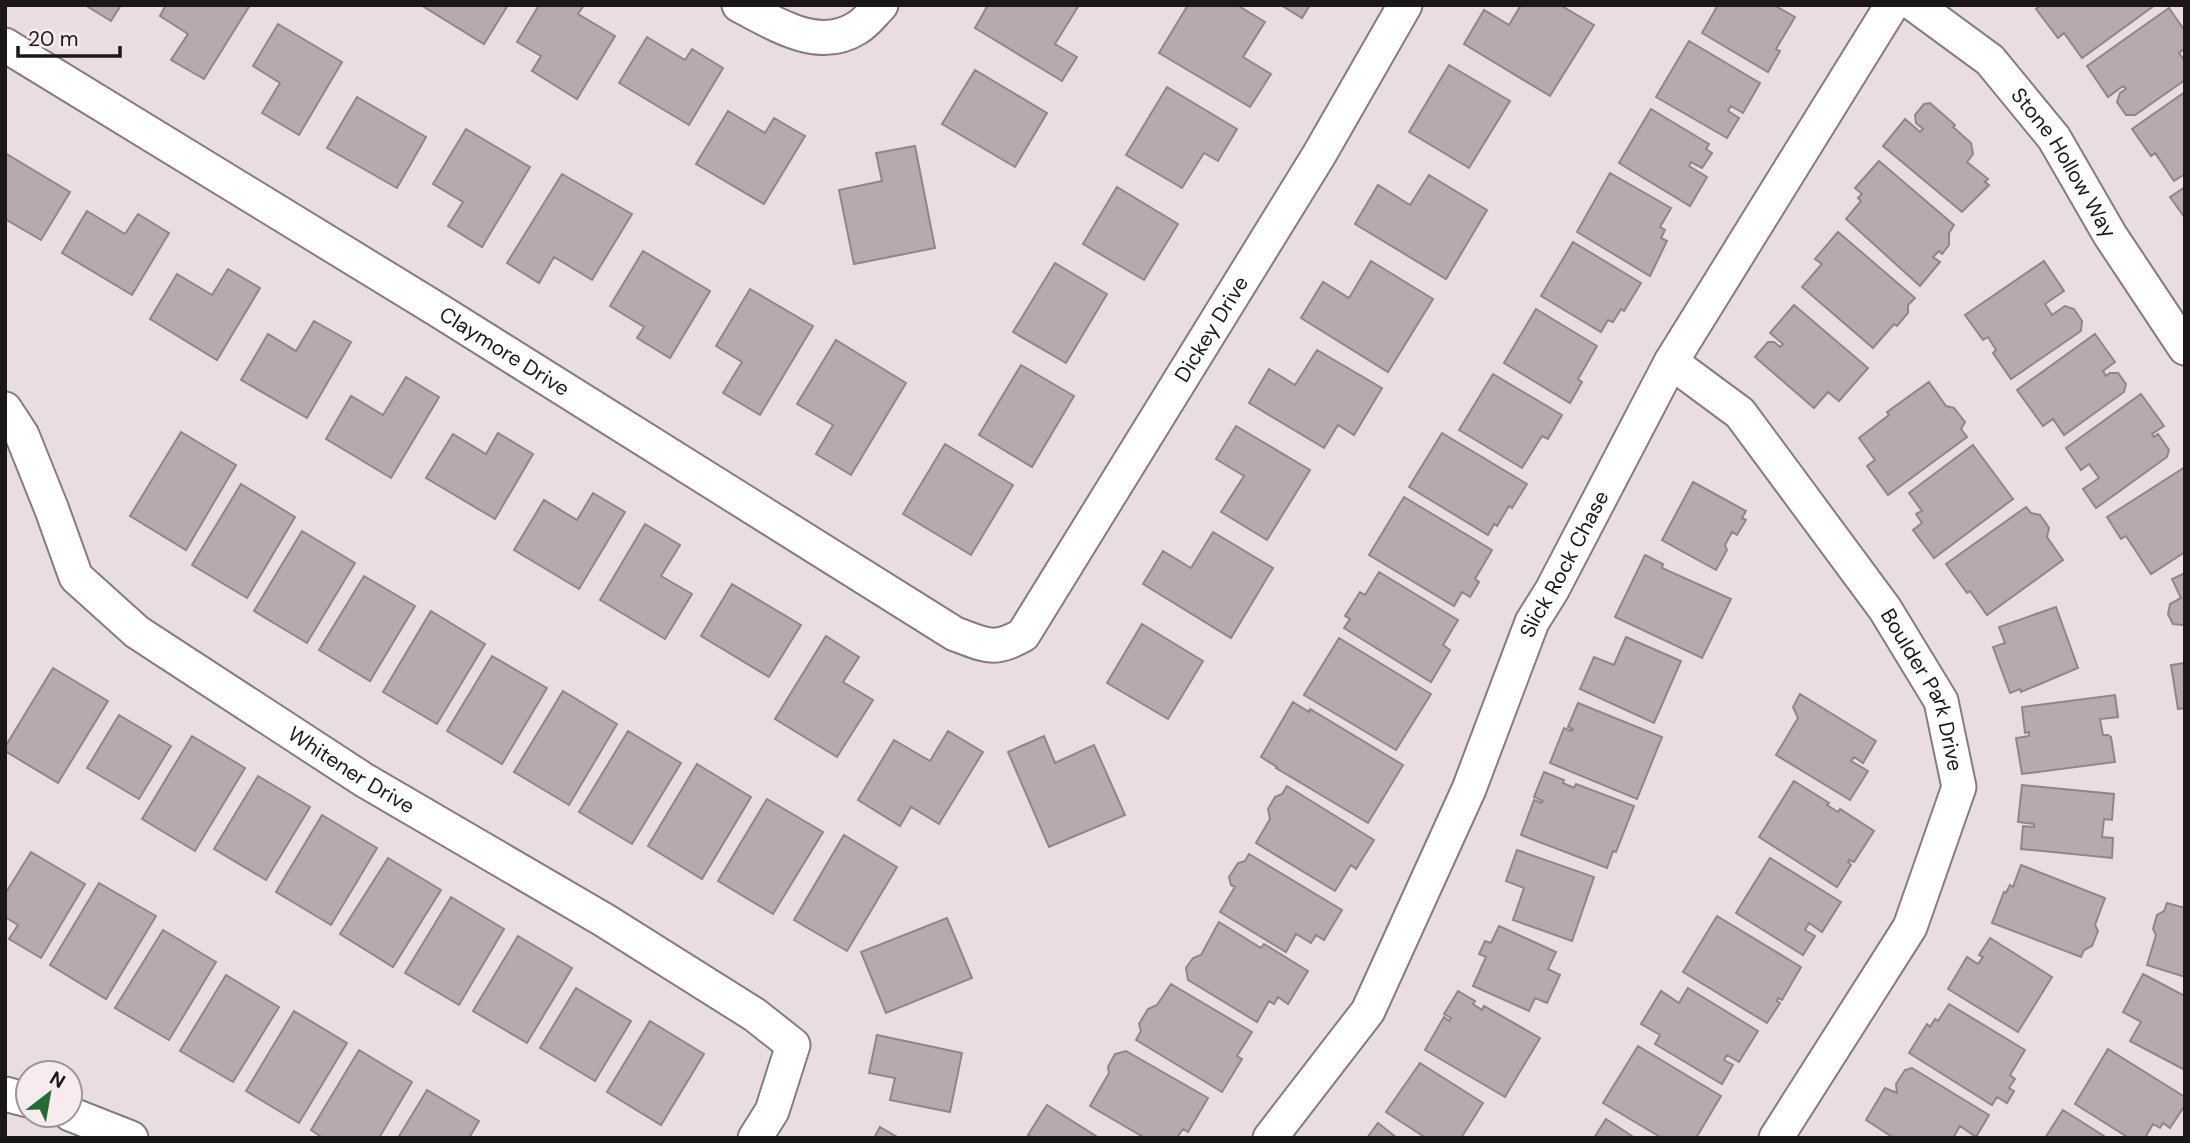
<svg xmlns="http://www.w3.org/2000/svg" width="2190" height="1143" viewBox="0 0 2190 1143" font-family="'DM Sans',sans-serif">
<rect width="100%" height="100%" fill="#eadde1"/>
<!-- building -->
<path fill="#b6aaad" stroke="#918589" stroke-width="2" d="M 85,5 L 121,5 L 111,21 Z
M 166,5 L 250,5 L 204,79 L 171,60 L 188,34 L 160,16 Z
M 421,5 L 508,5 L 484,44 Z
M 539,5 L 584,5 L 578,14 L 615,36 L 577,99 L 532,71 L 541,56 L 517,42 Z
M 988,5 L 1079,5 L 1055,44 L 1077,57 L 1062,81 L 975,28 Z
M 1188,5 L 1237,5 L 1265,22 L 1243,57 L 1271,74 L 1250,107 L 1159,53 Z
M 1281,5 L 1310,5 L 1302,18 Z
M 1521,5 L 1560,5 L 1594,25 L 1550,96 L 1464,44 L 1484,10 L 1509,25 Z
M 1718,5 L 1774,5 L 1795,17 L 1776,49 L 1780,51 L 1768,72 L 1702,33 Z
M 2041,5 L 2155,5 L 2082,58 L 2064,33 L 2058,38 L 2036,9 Z
M 2169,8 L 2185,31 L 2185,48 L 2179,53 L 2185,61 L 2185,80 L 2135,115 L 2126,115 L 2117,102 L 2120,93 L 2126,89 L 2123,86 L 2108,97 L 2087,66 Z
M 278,24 L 342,62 L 299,135 L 262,113 L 280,83 L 253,66 Z
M 647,37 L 685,60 L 692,49 L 723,68 L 689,125 L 619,83 Z
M 1689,41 L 1760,83 L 1743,113 L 1731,106 L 1728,111 L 1739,118 L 1727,138 L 1656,97 Z
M 1449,65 L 1510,101 L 1469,168 L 1409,132 Z
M 975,70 L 1047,113 L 1015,167 L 942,124 Z
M 1167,87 L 1237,129 L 1218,161 L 1204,153 L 1182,188 L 1126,155 Z
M 2185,92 L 2185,174 L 2174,181 L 2155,153 L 2151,156 L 2132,129 Z
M 357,97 L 426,137 L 397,188 L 327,148 Z
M 1930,103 L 1955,125 L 1953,127 L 1971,143 L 1973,154 L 1967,162 L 1988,179 L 1985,182 L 1989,185 L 1962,212 L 1883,146 L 1905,119 L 1920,132 L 1923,129 L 1916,123 L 1915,115 L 1924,104 Z
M 1651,109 L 1709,144 L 1706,149 L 1712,153 L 1702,168 L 1691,162 L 1689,166 L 1707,177 L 1690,206 L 1619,163 Z
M 728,111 L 765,133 L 774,118 L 805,136 L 764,204 L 696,164 Z
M 466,129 L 530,167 L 482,247 L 448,226 L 463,202 L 433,184 Z
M 915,146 L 935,248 L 854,264 L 839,190 L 882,181 L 876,153 Z
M 5,153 L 70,192 L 41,240 L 5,219 Z
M 1879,161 L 1954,225 L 1949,233 L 1949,245 L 1942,254 L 1939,251 L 1933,257 L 1940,262 L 1920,286 L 1846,219 L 1861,201 L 1858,198 L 1862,194 L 1855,188 Z
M 1610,173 L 1671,208 L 1660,227 L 1665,230 L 1661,238 L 1667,241 L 1650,276 L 1577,232 Z
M 562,174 L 632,214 L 592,280 L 554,257 L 539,283 L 507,263 Z
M 1429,175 L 1487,210 L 1446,279 L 1355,224 L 1378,185 L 1410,205 Z
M 1117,187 L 1178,224 L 1144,280 L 1083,244 Z
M 2185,187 L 2185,218 L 2170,197 Z
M 87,211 L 125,234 L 138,214 L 169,233 L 132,295 L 62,253 Z
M 1838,232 L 1915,298 L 1908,305 L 1908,313 L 1897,326 L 1894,324 L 1873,348 L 1802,287 L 1822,264 L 1815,259 Z
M 1573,242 L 1641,283 L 1624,311 L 1621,309 L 1613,322 L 1608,320 L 1601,332 L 1541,296 Z
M 643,251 L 710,291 L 670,358 L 637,338 L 644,327 L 610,306 Z
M 1371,261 L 1433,299 L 1388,372 L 1301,318 L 1323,282 L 1349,298 Z
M 2044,261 L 2064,291 L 2045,304 L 2052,315 L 2065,306 L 2074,309 L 2082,321 L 2081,331 L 2011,379 L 1993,353 L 1996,350 L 1988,337 L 1983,340 L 1965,315 Z
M 1055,263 L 1107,294 L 1066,363 L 1013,332 Z
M 228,269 L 260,288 L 217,360 L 150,319 L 177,274 L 212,295 Z
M 750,289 L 813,326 L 760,415 L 723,393 L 742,362 L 716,346 Z
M 1794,305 L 1868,368 L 1839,401 L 1828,392 L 1814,408 L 1755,357 L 1768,342 L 1774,342 L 1780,347 L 1783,344 L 1770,333 Z
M 1536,309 L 1597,346 L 1578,379 L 1582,382 L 1570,403 L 1504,363 Z
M 314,321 L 351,342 L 307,418 L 241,380 L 268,334 L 296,351 Z
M 2095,334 L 2115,362 L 2103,371 L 2106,376 L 2110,373 L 2118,373 L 2126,384 L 2124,392 L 2064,435 L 2053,419 L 2043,426 L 2017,390 Z
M 836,340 L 906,383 L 851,475 L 816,454 L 833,425 L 797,404 Z
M 1317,350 L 1382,388 L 1354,435 L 1338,425 L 1324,448 L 1249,403 L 1269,369 L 1295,385 Z
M 1021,365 L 1074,396 L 1032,467 L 979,435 Z
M 1493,374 L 1562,415 L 1548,439 L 1542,436 L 1522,468 L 1459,430 Z
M 406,377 L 439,397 L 391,478 L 326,439 L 351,396 L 383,415 Z
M 1929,382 L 1946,406 L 1954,408 L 1965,422 L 1961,429 L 1967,437 L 1888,495 L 1867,466 L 1875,460 L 1859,438 L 1889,415 L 1887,412 Z
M 2141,394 L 2164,426 L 2152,434 L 2154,437 L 2158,434 L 2169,450 L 2167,457 L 2096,508 L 2083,489 L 2099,478 L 2089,464 L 2081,470 L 2066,448 Z
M 1236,426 L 1310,470 L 1267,540 L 1221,512 L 1244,476 L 1216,459 Z
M 181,432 L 236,465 L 186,550 L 130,516 Z
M 498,433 L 533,454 L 495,519 L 426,478 L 453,434 L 486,454 Z
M 1442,433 L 1527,484 L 1512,508 L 1509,506 L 1497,526 L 1494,524 L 1488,535 L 1409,487 Z
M 945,444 L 1013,485 L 971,555 L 903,514 Z
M 1973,445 L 2013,499 L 1934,558 L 1913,530 L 1922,523 L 1916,514 L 1922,511 L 1909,493 Z
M 2185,467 L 2185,552 L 2151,574 L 2126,536 L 2121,539 L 2107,517 Z
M 1693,482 L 1746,511 L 1742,518 L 1746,520 L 1737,535 L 1732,532 L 1725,545 L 1727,550 L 1716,570 L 1662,540 Z
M 241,484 L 295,517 L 247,598 L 192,565 Z
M 593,493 L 625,512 L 579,589 L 514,550 L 544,500 L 577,520 Z
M 1404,497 L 1492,550 L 1475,579 L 1479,582 L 1470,597 L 1462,592 L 1454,606 L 1369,555 Z
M 2026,507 L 2031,513 L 2040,515 L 2049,528 L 2047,537 L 2063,560 L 1987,615 L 1970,591 L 1967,593 L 1946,564 Z
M 645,524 L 680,545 L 661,576 L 692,594 L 665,639 L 600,600 Z
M 302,531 L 355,563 L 307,643 L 254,611 Z
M 1213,532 L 1273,568 L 1231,638 L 1143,584 L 1163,551 L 1191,568 Z
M 1645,555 L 1663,564 L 1662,568 L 1731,599 L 1702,658 L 1615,617 Z
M 1379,572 L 1458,620 L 1443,645 L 1450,650 L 1431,682 L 1344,628 L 1350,619 L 1345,616 L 1360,592 L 1365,595 Z
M 2185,573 L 2185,625 L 2183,625 L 2173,624 L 2168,614 L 2170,604 L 2181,598 L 2172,579 Z
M 364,576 L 415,606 L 370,681 L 319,650 Z
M 732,584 L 801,625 L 769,677 L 701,636 Z
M 2056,607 L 2078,668 L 2021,692 L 2020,689 L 2010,693 L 1993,647 L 2005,643 L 1999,627 Z
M 431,611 L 485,644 L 437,724 L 383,692 Z
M 1142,624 L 1203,661 L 1168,719 L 1107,683 Z
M 826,636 L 859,657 L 843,682 L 873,700 L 837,757 L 775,719 Z
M 1626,637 L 1681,661 L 1654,723 L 1580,689 L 1594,657 L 1614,665 Z
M 1339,638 L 1431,694 L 1396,750 L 1304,695 Z
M 492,656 L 547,688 L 502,764 L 447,731 Z
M 2185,663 L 2185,708 L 2178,709 L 2171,665 Z
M 53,668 L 108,701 L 58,783 L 5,751 L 5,747 Z
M 563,691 L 617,724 L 569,805 L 514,772 Z
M 1800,694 L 1876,741 L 1863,763 L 1854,757 L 1851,761 L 1868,771 L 1850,800 L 1776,755 L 1798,718 L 1793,707 Z
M 2115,695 L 2118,717 L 2100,719 L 2103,735 L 2108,735 L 2111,737 L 2115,762 L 2022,774 L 2016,738 L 2029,736 L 2029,732 L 2025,733 L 2022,707 Z
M 1293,702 L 1309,712 L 1310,709 L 1403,765 L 1368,823 L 1276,768 L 1277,767 L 1261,757 Z
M 1578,703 L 1662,737 L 1637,799 L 1550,763 L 1564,728 L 1571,731 L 1573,729 L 1568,727 Z
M 119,715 L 171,746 L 139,799 L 87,768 Z
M 628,731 L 681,763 L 632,844 L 579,812 Z
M 948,731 L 983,752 L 939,824 L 911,807 L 900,826 L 858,800 L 894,740 L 930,761 Z
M 192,736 L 245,768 L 195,851 L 142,819 Z
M 1044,736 L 1055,763 L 1094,745 L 1125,815 L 1049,847 L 1008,752 Z
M 697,764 L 751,797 L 702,879 L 648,846 Z
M 1544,772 L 1564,780 L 1563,783 L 1574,788 L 1576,784 L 1634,806 L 1616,852 L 1613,851 L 1607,868 L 1521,835 L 1534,800 L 1541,803 L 1543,801 L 1534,797 Z
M 258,776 L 310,807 L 266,880 L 214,849 Z
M 1794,781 L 1829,803 L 1827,805 L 1838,812 L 1840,809 L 1874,831 L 1854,862 L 1849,860 L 1848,862 L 1851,865 L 1837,887 L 1759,837 Z
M 2022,785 L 2114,794 L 2112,820 L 2104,819 L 2102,837 L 2113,838 L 2112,858 L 2021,849 L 2023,826 L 2034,827 L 2034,824 L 2018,822 Z
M 1287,786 L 1374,840 L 1356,869 L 1351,865 L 1335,891 L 1256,843 L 1270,819 L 1268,809 L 1275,797 L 1282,794 Z
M 767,799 L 823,832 L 773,914 L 718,881 Z
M 322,815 L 377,848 L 331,925 L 276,892 Z
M 844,835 L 897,867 L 847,951 L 794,920 Z
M 1517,850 L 1594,877 L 1572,941 L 1513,920 L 1524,888 L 1506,881 Z
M 31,852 L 85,884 L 41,958 L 9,939 L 18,925 L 5,917 L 5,894 Z
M 1249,854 L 1342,910 L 1324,940 L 1316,935 L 1311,943 L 1296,934 L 1286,952 L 1220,912 L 1235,887 L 1231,885 L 1229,877 L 1238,863 L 1245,861 Z
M 388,858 L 441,890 L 393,967 L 340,934 Z
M 1770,858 L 1841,902 L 1822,932 L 1809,923 L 1805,930 L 1815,936 L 1803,955 L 1736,913 Z
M 2021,865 L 2105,898 L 2095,925 L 2098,931 L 2092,946 L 2084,950 L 2081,957 L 1992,923 L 2004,892 L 2006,893 L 2010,885 L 2013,887 Z
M 99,883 L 156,916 L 106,999 L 50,965 Z
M 451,897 L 504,929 L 459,1005 L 405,973 Z
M 2167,903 L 2185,908 L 2185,977 L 2147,965 L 2156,935 L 2153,929 L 2157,915 L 2164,911 Z
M 1717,916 L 1801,967 L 1782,1000 L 1778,998 L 1777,1001 L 1780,1003 L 1767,1023 L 1683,972 Z
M 947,918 L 972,978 L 886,1013 L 861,952 Z
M 1219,922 L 1261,948 L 1264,944 L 1308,971 L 1288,1004 L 1278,997 L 1274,1004 L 1269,1001 L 1257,1022 L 1188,980 L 1186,968 L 1193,958 L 1201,955 Z
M 1499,926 L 1556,952 L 1548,969 L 1560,975 L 1547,1003 L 1535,998 L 1529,1011 L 1473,986 L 1486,957 L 1479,954 L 1485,941 L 1491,943 Z
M 163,930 L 216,962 L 169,1040 L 115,1008 Z
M 518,936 L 572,968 L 527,1043 L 473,1011 Z
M 1990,938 L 2052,977 L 2018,1032 L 1948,989 L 1967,957 L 1978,964 L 1983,957 L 1979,955 Z
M 2143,974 L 2185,996 L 2185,1070 L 2130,1041 L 2141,1022 L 2123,1012 Z
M 226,975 L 279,1007 L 233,1082 L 180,1051 Z
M 1171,984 L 1252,1032 L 1237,1056 L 1242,1059 L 1222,1092 L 1136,1040 L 1141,1031 L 1139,1024 L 1148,1009 L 1157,1005 Z
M 576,988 L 631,1021 L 595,1081 L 540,1048 Z
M 1688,988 L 1758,1031 L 1739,1062 L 1727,1055 L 1724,1060 L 1733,1065 L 1722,1084 L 1655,1044 L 1660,1035 L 1641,1024 L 1661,991 L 1679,1003 Z
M 1458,991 L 1475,1001 L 1473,1004 L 1482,1010 L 1484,1006 L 1540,1038 L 1505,1097 L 1425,1050 L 1444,1017 L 1449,1021 L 1451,1018 L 1444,1014 Z
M 1949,1004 L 2025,1050 L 2010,1075 L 2015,1079 L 2009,1088 L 2014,1091 L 2007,1103 L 1997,1097 L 1992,1105 L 1909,1053 L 1927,1024 L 1930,1027 L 1935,1019 L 1938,1021 Z
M 294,1011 L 347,1043 L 299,1123 L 246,1091 Z
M 650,1021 L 704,1054 L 661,1125 L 607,1092 Z
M 877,1035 L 962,1053 L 950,1112 L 890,1100 L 895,1078 L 869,1073 Z
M 1638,1046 L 1721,1096 L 1696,1138 L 1662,1138 L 1603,1103 Z
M 2108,1049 L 2185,1097 L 2185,1105 L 2170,1128 L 2163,1123 L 2160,1128 L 2153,1124 L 2145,1138 L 2129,1138 L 2075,1104 Z
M 359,1050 L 412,1082 L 379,1138 L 323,1138 L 311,1130 Z
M 1126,1051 L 1208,1098 L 1188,1132 L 1183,1129 L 1178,1136 L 1181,1138 L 1145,1138 L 1090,1106 L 1109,1073 L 1108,1067 L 1115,1054 Z
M 1420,1063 L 1483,1103 L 1461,1138 L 1426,1138 L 1386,1112 Z
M 1912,1068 L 1989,1115 L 1976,1137 L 1960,1126 L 1953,1138 L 1894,1138 L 1866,1120 L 1885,1088 L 1897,1093 L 1896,1084 L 1905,1070 Z
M 427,1090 L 479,1121 L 469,1138 L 398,1138 Z
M 1047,1105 L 1099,1138 L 1033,1138 L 1028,1135 Z
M 2063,1110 L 2107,1138 L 2045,1138 Z
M 1606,1119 L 1635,1138 L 1594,1138 Z
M 1378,1123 L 1397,1138 L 1367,1138 Z
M 880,1127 L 899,1138 L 874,1138 Z"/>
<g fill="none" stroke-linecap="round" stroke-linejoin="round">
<defs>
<g id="minor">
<path d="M 739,5 C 774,23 818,53 857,28 C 866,23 873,13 881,5"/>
<path id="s1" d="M 1915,5 L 1990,60 L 2054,138 L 2110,235 L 2185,348"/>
<path id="s2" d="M 5,45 L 438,310 L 955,634 C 986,645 993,652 1023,635 L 1319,155 L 1405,5"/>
<path id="s3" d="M 1671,362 L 1740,413 L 1885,609 L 1941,701 L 1959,787 L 1910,927 L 1776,1138"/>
<path id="s4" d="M 5,409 L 22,435 L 52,510 L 76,577 L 137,632 L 364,780 L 604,920 L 755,1015 L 793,1045 L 772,1111 L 755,1138"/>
<path d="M 5,1094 L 28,1100"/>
<path d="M 70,1114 L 131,1138"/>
<path id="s5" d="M 1270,1138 L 1368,1011 L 1469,789 L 1532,622 L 1552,590 L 1671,362 L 1892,5"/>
</g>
</defs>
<!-- minor casing -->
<use href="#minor" stroke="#867b7f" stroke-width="37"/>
<!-- minor -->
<use href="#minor" stroke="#fff" stroke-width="33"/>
</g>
<g text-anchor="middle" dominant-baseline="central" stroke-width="6" stroke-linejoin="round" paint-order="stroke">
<!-- street labels -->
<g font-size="21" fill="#1b1718" stroke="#f7ebee">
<text stroke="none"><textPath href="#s1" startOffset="220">Stone Hollow Way</textPath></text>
<text stroke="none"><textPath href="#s2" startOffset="1549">Dickey Drive</textPath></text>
<text stroke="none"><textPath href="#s2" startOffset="586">Claymore Drive</textPath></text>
<text stroke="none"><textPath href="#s5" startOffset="649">Slick Rock Chase</textPath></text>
<text stroke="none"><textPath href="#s3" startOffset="420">Boulder Park Drive</textPath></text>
<text stroke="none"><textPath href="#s4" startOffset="520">Whitener Drive</textPath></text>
</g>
</g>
<!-- border -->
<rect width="2190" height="1143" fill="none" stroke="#1b1718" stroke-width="14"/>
<!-- north arrow -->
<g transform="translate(49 1094) rotate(31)"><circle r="33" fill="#f7ebee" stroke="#9f9698" stroke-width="2"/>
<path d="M0-5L12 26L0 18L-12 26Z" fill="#266a34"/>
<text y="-10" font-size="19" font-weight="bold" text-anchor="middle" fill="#1b1718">N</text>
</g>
<!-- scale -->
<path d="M18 46v10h102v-10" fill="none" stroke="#1b1718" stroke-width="3.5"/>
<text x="28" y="46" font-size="21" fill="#1b1718" stroke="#f7ebee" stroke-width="5" paint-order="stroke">20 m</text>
</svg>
